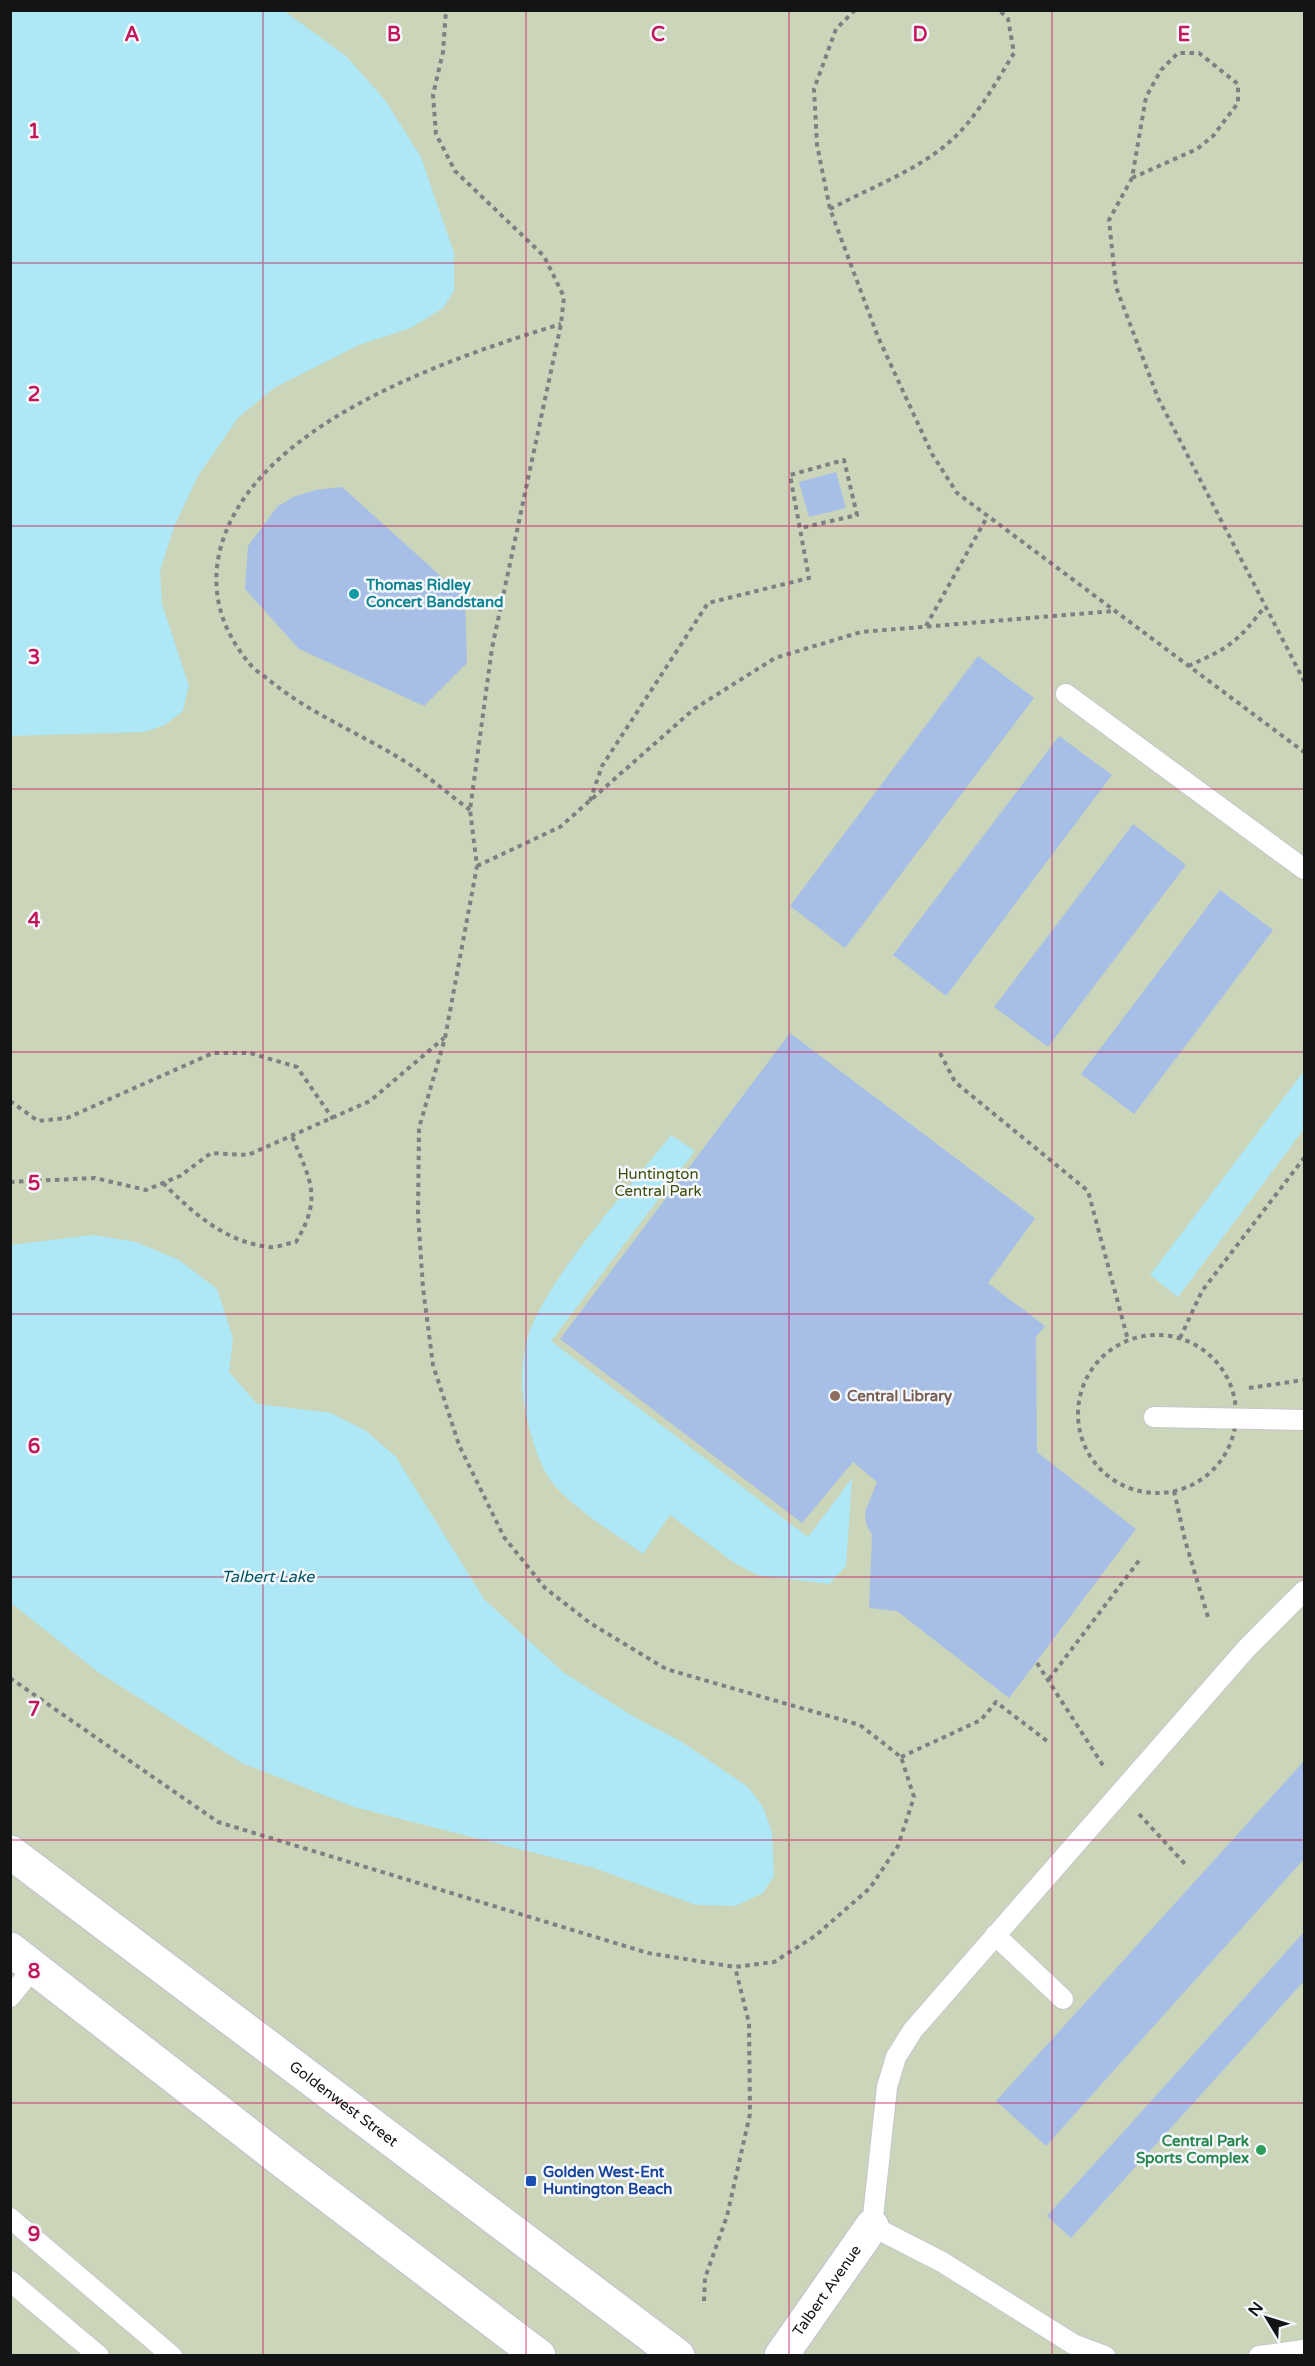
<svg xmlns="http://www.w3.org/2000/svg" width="1315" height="2366" viewBox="0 0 1315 2366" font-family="'Varela Round',sans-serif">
<rect width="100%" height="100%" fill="#f4f7fb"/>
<!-- green -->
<path fill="#cbd5b9" d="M 11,11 L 1304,11 L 1304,2355 L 11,2355 Z"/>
<!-- water -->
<path fill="#aee7f6" d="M 10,11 L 284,11 L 346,56 L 385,100 L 421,157 L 454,253 L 454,291 L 443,308 L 411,328 L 359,345 L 274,388 L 238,418 L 198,476 L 174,527 L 160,571 L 162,604 L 189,686 L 183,711 L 165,725 L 144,732 L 11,736 Z
M 1304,1071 L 1304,1129 L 1178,1297 L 1150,1275 Z
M 671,1135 L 695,1151 L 551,1341 L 808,1537 L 852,1478 L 846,1566 L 829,1584 L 757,1575 L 733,1562 L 670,1515 L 643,1554 C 614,1533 580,1513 556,1487 C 543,1473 536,1452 531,1434 C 522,1404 519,1375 526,1344 C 538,1287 633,1184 671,1135 Z
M 92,1235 L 136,1242 L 179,1260 L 217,1289 L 233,1338 L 229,1372 L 257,1404 L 331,1413 L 366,1431 L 396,1457 L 484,1599 L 563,1672 L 634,1717 L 682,1742 L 748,1787 L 763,1807 L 772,1832 L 774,1876 L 763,1893 L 735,1906 L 696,1905 L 594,1868 L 354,1807 L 242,1763 L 98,1672 L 11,1603 L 11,1245 Z"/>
<!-- building -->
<path fill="#a7bfe6" d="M 836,472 L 846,508 L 809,517 L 799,482 Z
M 342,487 L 465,598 L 467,663 L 424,706 L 299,649 L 245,589 L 248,546 L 277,507 L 293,497 L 316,490 Z
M 978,656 L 1034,698 L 845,948 L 790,906 Z
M 1059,736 L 1112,775 L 946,996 L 893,955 Z
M 1133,824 L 1186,865 L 1048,1047 L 994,1007 Z
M 1220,890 L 1273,930 L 1134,1114 L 1081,1074 Z
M 790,1033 L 1035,1218 L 988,1283 L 1045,1326 L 1036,1337 L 1037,1452 L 1136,1529 L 1009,1698 L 897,1611 L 869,1608 L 872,1535 L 866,1524 L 865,1512 L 877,1482 L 853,1462 L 802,1523 L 560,1339 Z
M 1304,1761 L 1304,1859 L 1046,2146 L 996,2101 Z
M 1304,1932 L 1304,1981 L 1071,2238 L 1047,2216 Z"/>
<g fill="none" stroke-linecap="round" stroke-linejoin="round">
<defs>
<path id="service" d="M 1066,694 L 1304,869
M 1154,1417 L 1304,1420
M 995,1935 L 1063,1999
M 10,1997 L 34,1967
M 10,2218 L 172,2356
M 10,2281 L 99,2356
M 1105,2356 L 1073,2344 L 942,2262 L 872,2226 L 887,2087 L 896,2057 L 913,2030 L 1246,1649 L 1304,1591
M 1259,2356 L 1304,2350"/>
<g id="minor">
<path id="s1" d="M 781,2356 L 872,2226"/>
</g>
<g id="secondary">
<path id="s2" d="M 10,1852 L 678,2356"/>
<path d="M 10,1949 L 285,2163 L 539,2356"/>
</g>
</defs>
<!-- service casing -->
<use href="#service" stroke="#c6c8cc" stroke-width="22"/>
<!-- minor casing -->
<use href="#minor" stroke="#c6c8cc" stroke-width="36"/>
<!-- secondary casing -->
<use href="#secondary" stroke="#c6c8cc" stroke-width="36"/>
<!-- path -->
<path stroke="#7e8082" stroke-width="4" stroke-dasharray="4.5 4.5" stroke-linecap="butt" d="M 855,10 L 836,29 L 814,89 L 817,145 L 830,209 L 878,337 L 932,454 L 957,493 L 1304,752
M 1132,178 L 1197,149 L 1213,136 L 1238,103 L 1238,84 L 1199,53 L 1178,53 L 1161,70 L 1146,97 L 1132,178 L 1109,220 L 1116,287 L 1158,398 L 1304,681
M 830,209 C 868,189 913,172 946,145 C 975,121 995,84 1014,53 L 1008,19 L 999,10
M 926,626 L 987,517
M 1188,666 C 1229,648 1238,642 1265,606
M 590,801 L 602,766 L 708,603 L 809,578 L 790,475 L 844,460 L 857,515 L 801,528
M 470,810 C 448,794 425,773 401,759 C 357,732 309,713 269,680 C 263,675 254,670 249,663 C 221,629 210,592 220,550 C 252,424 450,358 561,324
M 477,866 L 560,827 L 694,709 L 775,658 L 861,632 L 1114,611
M 940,1053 L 955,1082 L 1088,1191 L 1128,1340
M 10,1101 L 38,1121 L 67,1118 L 213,1053 L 250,1053 L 297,1067 L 333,1119
M 10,1182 L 95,1178 L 146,1190 L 180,1176 L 211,1153 L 248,1155 L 370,1101 L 444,1038
M 163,1183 C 193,1213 225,1242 269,1247 C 277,1248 288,1243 296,1242 C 323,1197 310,1180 292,1136
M1078 1414a79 79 0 1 1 158 0a79 79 0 1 1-158 0Z
M 1180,1338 L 1202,1291 L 1304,1158
M 1249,1388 L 1304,1380
M 1174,1491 L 1185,1540 L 1208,1617
M 1037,1663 L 1104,1767
M 10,1678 L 218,1822 L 648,1953 L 735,1967 L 774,1962 L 815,1936 L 870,1888 L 898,1846 L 914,1797 L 901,1757 L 860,1725 L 666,1669 L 590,1623 L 545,1588 L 504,1537 L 459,1445 L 433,1365 L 423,1288 L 418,1214 L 419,1128 L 445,1038 L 477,866 L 470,810 L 492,648 L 561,324 L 564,297 L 544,256 L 455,171 L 436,134 L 433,95 L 443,52 L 446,10
M 1049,1679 L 1141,1558
M 901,1757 L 981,1720 L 996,1702 L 1047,1741
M 1139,1814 L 1185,1864
M 704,2301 L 705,2278 L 727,2216 L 750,2114 L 749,2023 L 735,1967"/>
<!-- service -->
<use href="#service" stroke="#fff" stroke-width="20"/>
<!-- minor -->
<use href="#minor" stroke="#fff" stroke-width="33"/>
<!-- secondary -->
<use href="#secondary" stroke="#fff" stroke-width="33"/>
</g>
<!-- grid -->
<path fill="none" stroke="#c2185b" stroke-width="1.5" stroke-opacity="0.55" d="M 263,10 L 263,2356M 526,10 L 526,2356M 789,10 L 789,2356M 1052,10 L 1052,2356M 10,263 L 1304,263M 10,526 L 1304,526M 10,789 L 1304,789M 10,1052 L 1304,1052M 10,1314 L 1304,1314M 10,1577 L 1304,1577M 10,1840 L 1304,1840M 10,2103 L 1304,2103"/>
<!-- markers -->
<circle fill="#0f9aa8" stroke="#f4f7fb" stroke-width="2" cx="354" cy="594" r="6"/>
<circle fill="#8d6e63" stroke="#f4f7fb" stroke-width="2" cx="835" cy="1396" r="6"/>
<circle fill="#2e9e5b" stroke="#f4f7fb" stroke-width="2" cx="1261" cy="2150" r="6"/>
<rect fill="#1a4fb4" stroke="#f4f7fb" stroke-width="2" x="525" y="2175" width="12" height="12" rx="3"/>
<g text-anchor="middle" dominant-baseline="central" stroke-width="5" stroke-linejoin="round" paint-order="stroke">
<!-- culture labels -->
<g font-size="15" font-weight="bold" fill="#0d838f" stroke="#f4f7fb" text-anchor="start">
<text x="366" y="585">Thomas Ridley<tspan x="366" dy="17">Concert Bandstand</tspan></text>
</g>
<!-- park labels -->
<g font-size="15" fill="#3e4e0a" stroke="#f4f7fb">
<text x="658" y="1174">Huntington<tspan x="658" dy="17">Central Park</tspan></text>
</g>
<!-- education labels -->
<g font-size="15" font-weight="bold" fill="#785e54" stroke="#f4f7fb" text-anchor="start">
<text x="847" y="1396">Central Library</text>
</g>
<!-- street labels -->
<g font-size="15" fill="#131415" stroke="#f4f7fb">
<text stroke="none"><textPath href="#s2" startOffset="418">Goldenwest Street</textPath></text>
<text stroke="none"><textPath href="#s1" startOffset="80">Talbert Avenue</textPath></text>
</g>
<!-- leisure labels -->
<g font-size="15" font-weight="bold" fill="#27864d" stroke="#f4f7fb" text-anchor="end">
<text x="1249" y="2141">Central Park<tspan x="1249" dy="17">Sports Complex</tspan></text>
</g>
<!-- transit labels -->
<g font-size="15" font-weight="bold" fill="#164399" stroke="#f4f7fb" text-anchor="start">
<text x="543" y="2172">Golden West-Ent<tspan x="543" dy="17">Huntington Beach</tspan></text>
</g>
<!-- water labels -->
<g font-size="16" font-style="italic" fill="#005463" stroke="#f4f7fb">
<text x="268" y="1577">Talbert Lake</text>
</g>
</g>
<g font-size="20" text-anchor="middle" font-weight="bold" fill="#c2185b" stroke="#f4f7fb" stroke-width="5" stroke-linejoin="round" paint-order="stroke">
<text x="132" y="41">A</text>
<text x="394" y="41">B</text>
<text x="658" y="41">C</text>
<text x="920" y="41">D</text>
<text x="1184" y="41">E</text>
<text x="34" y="138">1</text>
<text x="34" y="401">2</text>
<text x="34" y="664">3</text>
<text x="34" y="927">4</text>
<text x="34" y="1190">5</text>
<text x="34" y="1453">6</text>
<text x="34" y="1716">7</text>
<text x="34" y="1978">8</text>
<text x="34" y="2241">9</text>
</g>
<!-- border -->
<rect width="1315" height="2366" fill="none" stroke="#131415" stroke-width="24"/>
<!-- north arrow -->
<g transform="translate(1267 2318) rotate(308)" stroke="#f4f7fb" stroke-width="4.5" paint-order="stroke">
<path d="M0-4.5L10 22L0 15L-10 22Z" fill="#131415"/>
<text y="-9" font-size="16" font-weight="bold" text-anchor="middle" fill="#131415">N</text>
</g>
</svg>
